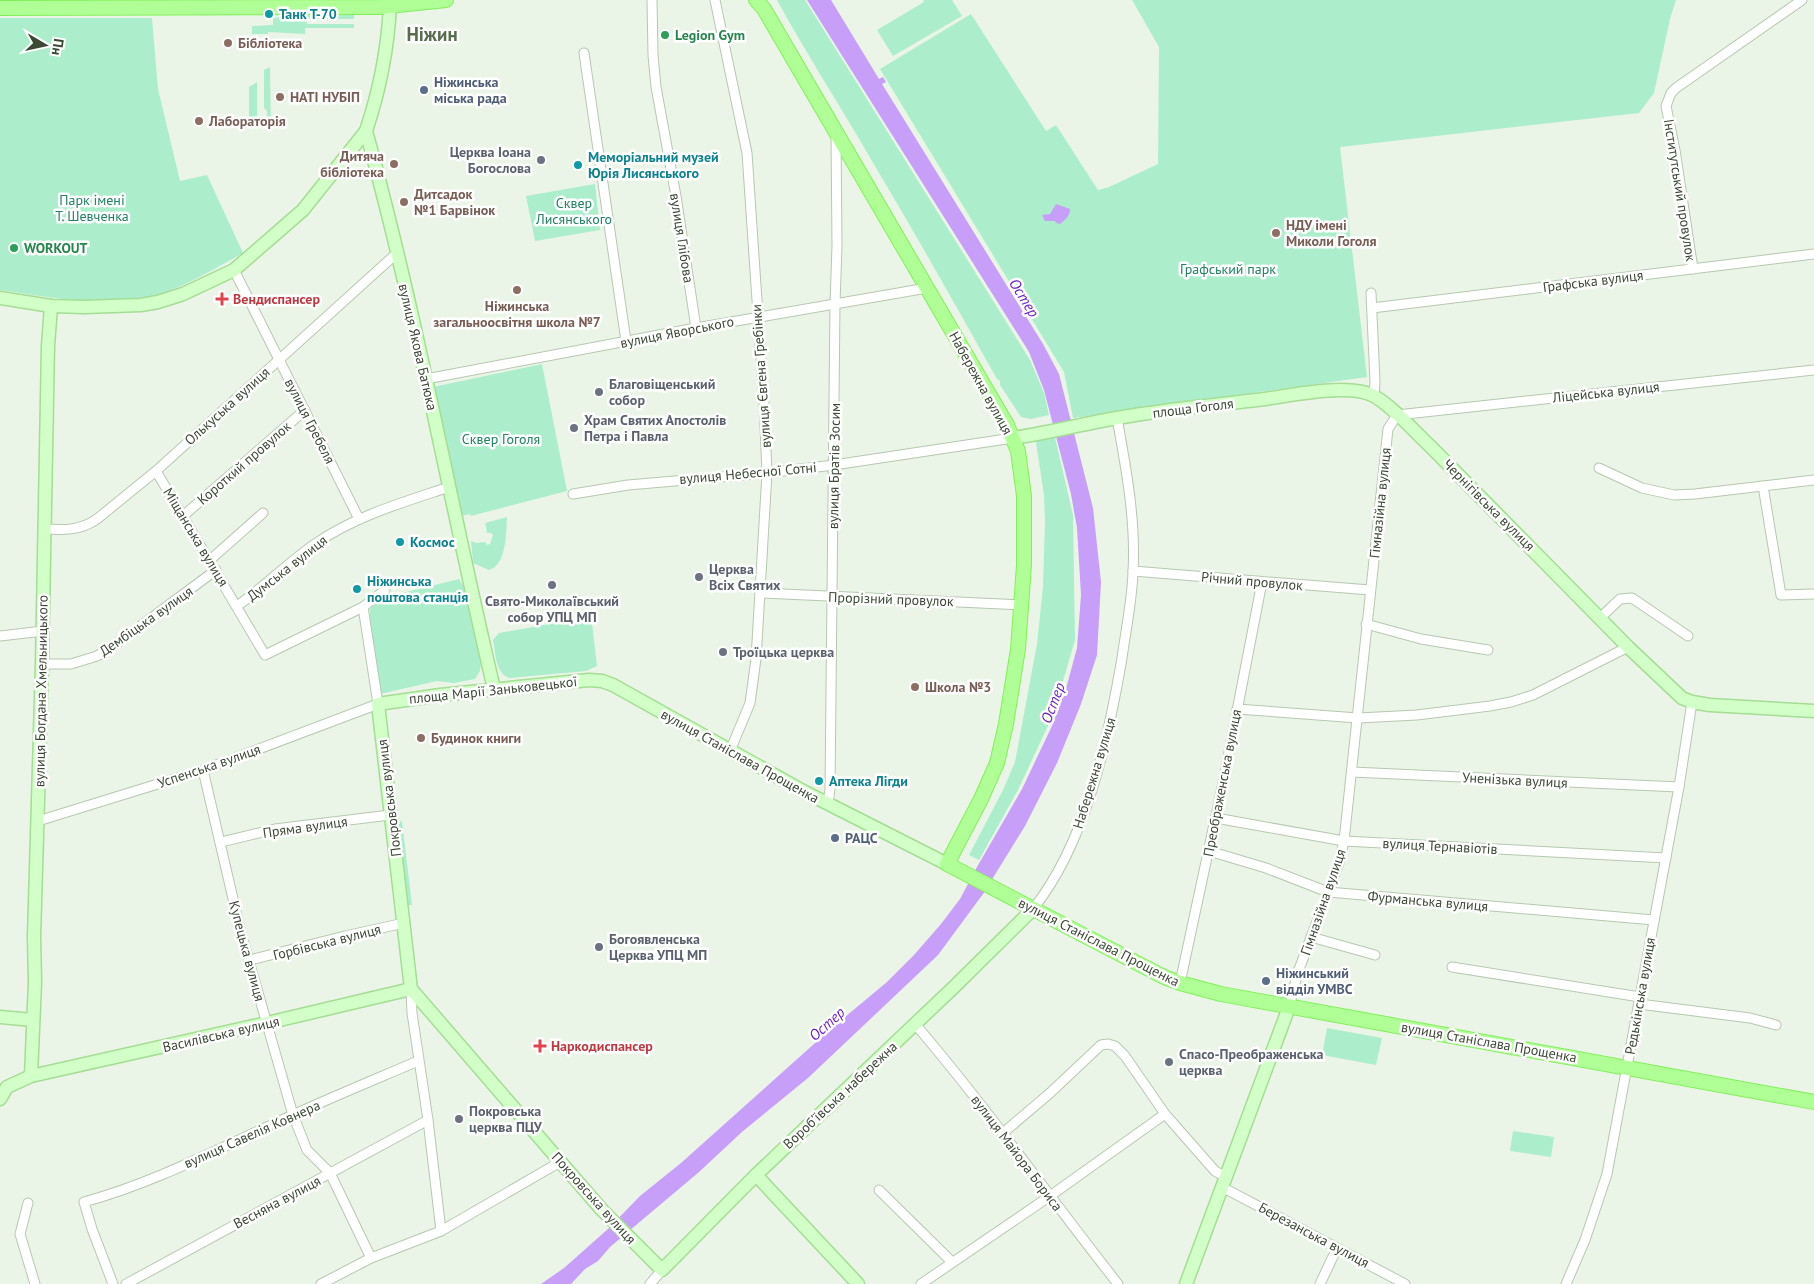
<svg xmlns="http://www.w3.org/2000/svg" width="1814" height="1284" font-family="'PT Sans',sans-serif">
<style>
.green{fill:#aceecc}
.water{fill:#c79ef8}
.lines{fill:none;stroke-linecap:round;stroke-linejoin:round}
.street-casing{stroke:#b6c8af;stroke-width:11}
.secondary-casing{stroke:#a4dd94;stroke-width:15}
.primary-casing{stroke:#81f05a;stroke-width:16}
.street{stroke:#fff;stroke-width:9}
.secondary{stroke:#d2ffc7;stroke-width:12}
.primary{stroke:#b0ff96;stroke-width:14}
.culture-dot{fill:#0f9aa8;stroke:#fff;stroke-width:2}
.leisure-dot{fill:#2e9e5b;stroke:#fff;stroke-width:2}
.education-dot{fill:#8d6e63;stroke:#fff;stroke-width:2}
.service-dot{fill:#5c6f8a;stroke:#fff;stroke-width:2}
.worship-dot{fill:#6b7280;stroke:#fff;stroke-width:2}
.health-dot{fill:#e0444e;stroke:#fff;stroke-width:2}
.labels{text-anchor:middle;stroke-width:5;stroke-linejoin:round;paint-order:stroke}
.culture-label{font-size:14px;font-weight:bold;fill:#0d838f;stroke:#fff;text-anchor:start}
.leisure-label{font-size:14px;font-weight:bold;fill:#27864d;stroke:#fff;text-anchor:start}
.education-label{font-size:14px;font-weight:bold;fill:#785e54;stroke:#fff;text-anchor:start}
.service-label{font-size:14px;font-weight:bold;fill:#4e5e75;stroke:#fff;text-anchor:start}
.worship-label{font-size:14px;font-weight:bold;fill:#5b616d;stroke:#fff;text-anchor:start}
.street-label{font-size:14px;fill:#3c4935;stroke:#fff}
.park-label{font-size:14px;fill:#228262;stroke:#fff}
.health-label{font-size:14px;font-weight:bold;fill:#be3a42;stroke:#fff;text-anchor:start}
.water-label{font-size:15px;font-style:italic;fill:#6d22c1;stroke:#fff}
.district-label{font-size:19px;font-weight:bold;fill:#576d4b;stroke:#fff}
</style>
<rect width="100%" height="100%" fill="#ebf5e7"/>
<!-- green -->
<g class="green">
<path d="M777 0H805L1030 360 1044 393 1049 415 1031 419 1021 417 1000 385V381L997 379C956 306 915 233 872 161 841 107 807 55 777 0Z"/>
<polygon points="923,0 952,0 962,16 893,56 877,30 924,2"/>
<polygon points="1132,0 1676,0 1670,19 1654,93 1639,113 1340,147 1367,377 1073,418 1064,372 880,69 971,14 1046,131 1056,125 1098,190 1109,187 1158,164 1159,47"/>
<polygon points="354,13 354,19 307,19 307,24 354,24 354,28 305,28 305,34 268,32 268,34 252,34 252,26 273,25 273,18 282,17 283,14"/>
<path d="M0 18H152L158 89 180 181 207 175 243 253C220 266 196 280 171 290 117 311 55 298 0 290Z"/>
<polygon points="270,67 271,128 267,128 267,111 264,108 264,70"/>
<polygon points="257,82 257,127 249,127 249,87"/>
<polygon points="595,184 600,230 535,241 526,196"/>
<polygon points="542,364 567,491 471,516 470,514 461,516 433,387"/>
<polygon points="1054,433 1073,515 1075,640 1053,715 1018,790 979,860 969,855 1003,790 1015,762 1037,644 1043,587 1045,521 1044,495 1035,436"/>
<path d="M507 517C506 532 507 565 489 570L473 563 471 541 477 543 485 542 487 545 490 544 493 535 491 533H487L485 523Z"/>
<polygon points="459,579 465,589 481,664 480,671 475,679 454,683 437,681 380,694 370,623 370,609 382,598"/>
<path d="M583 618 592 623 597 666 586 671 510 678C495 674 496 654 493 640L499 633Z"/>
<polygon points="402,821 412,905 408,905 398,822"/>
<polygon points="1327,1028 1382,1038 1376,1065 1322,1055"/>
<polygon points="1513,1131 1554,1137 1551,1157 1510,1151"/>
</g>
<!-- water -->
<g class="water">
<polygon points="807,0 831,0 879,79 883,77 886,82 882,84 1043,344 1059,374 1093,508 1101,582 1097,655 1081,704 1057,763 1025,826 983,894 938,955 808,1078 743,1131 699,1172 610,1247 598,1261 585,1269 571,1284 541,1284 564,1268 608,1229 640,1196 681,1163 833,1027 887,982 914,955 941,924 960,899 977,867 1022,789 1052,726 1067,685 1077,648 1081,595 1077,528 1071,494 1044,390 1029,352 1019,336"/>
<path d="M1056 204 1070 209C1071 215 1064 221 1060 224L1056 223 1055 221H1045L1042 215 1050 214Z"/>
</g>
<g class="lines">
<defs>
<g id="street">
<polyline points="652,0 653,55 656,87 676,196 696,328"/>
<polyline points="715,0 747,153 764,403 767,473 756,659 750,703 730,751"/>
<polyline points="584,53 626,341"/>
<polyline points="1693,269 1675,150 1666,106 1671,93 1676,88 1802,0"/>
<polyline points="234,270 359,519"/>
<polyline points="1371,293 1375,382 1374,396"/>
<polyline points="1372,308 1814,254"/>
<polyline points="426,379 696,328 927,288"/>
<polyline points="1599,468 1642,488 1674,495 1695,494 1814,480"/>
<polyline points="156,471 265,655 363,607 385,590"/>
<polyline points="1763,486 1781,595 1814,594"/>
<polyline points="573,494 628,485 767,473 834,465 1013,438"/>
<polyline points="183,516 305,410"/>
<path d="M44 529C63 530 80 531 97 519L156 471 397 253"/>
<polyline points="210,560 263,513"/>
<polyline points="1133,571 1370,590"/>
<polyline points="760,593 1022,605"/>
<path d="M237 606C264 587 288 563 315 544 355 516 404 502 449 487"/>
<polyline points="1600,618 1620,599 1632,598 1688,636"/>
<polyline points="1366,624 1421,639 1488,650"/>
<polyline points="0,636 43,631"/>
<polyline points="42,664 71,664 97,656 119,642 216,570"/>
<polyline points="1237,709 1358,718 1417,715 1490,706 1511,702 1533,695 1628,647"/>
<polyline points="203,770 241,933 293,1115 307,1150 330,1173 371,1258"/>
<polyline points="1352,772 1679,787"/>
<polyline points="828,803 830,789 835,304 837,246 836,135"/>
<polyline points="1216,818 1344,841 1666,858"/>
<polyline points="38,821 203,770 378,704 363,607"/>
<polyline points="221,842 275,829 390,815"/>
<polyline points="1209,851 1266,868 1328,892 1654,920"/>
<path d="M1033 909C1086 843 1108 740 1122 658 1126 629 1132 601 1133 572 1136 520 1126 468 1117 418"/>
<polyline points="1311,937 1375,955"/>
<polyline points="250,960 345,936 404,923"/>
<polyline points="1452,967 1640,997"/>
<polyline points="1180,983 1224,778 1262,582"/>
<polyline points="411,989 412,1013 428,1120 441,1231"/>
<polyline points="1639,1004 1750,1018 1776,1025"/>
<polyline points="1289,1007 1298,972 1339,863 1344,841 1388,429 1397,415 1814,370"/>
<path d="M915 1024C987 1108 1050 1198 1118 1284"/>
<polyline points="1003,1133 1050,1093 1101,1045 1108,1044 1115,1046 1125,1056 1165,1114 1215,1171 1226,1177"/>
<polyline points="1222,1187 1405,1284"/>
<polyline points="879,1190 952,1262"/>
<polyline points="28,1203 20,1234 35,1284"/>
<path d="M113 1284 92 1229 84 1202C150 1184 210 1153 271 1125 320 1102 369 1082 418 1061"/>
<polyline points="126,1284 428,1120"/>
<polyline points="321,1284 371,1258 441,1231 560,1162"/>
<polyline points="650,1284 662,1270"/>
<polyline points="921,1284 1050,1196 1165,1114"/>
<polyline points="1320,1284 1337,1248"/>
<polyline points="1566,1284 1585,1240 1607,1174 1679,787 1692,702"/>
</g>
<g id="secondary">
<path d="M390 5C388 48 380 89 366 131 417 315 450 503 494 689"/>
<polyline points="0,298 51,306 84,307 141,305 158,302 183,294 234,270 303,210 366,131"/>
<path d="M1013 438C1048 433 1082 424 1117 418 1166 409 1216 405 1265 399 1292 395 1350 383 1374 396 1392 406 1415 432 1431 447L1628 647 1682 698 1692 702 1710 705 1814 711"/>
<polyline points="947,864 803,791 613,685 602,681 589,680 440,695 378,704 411,989 602,1210 662,1270 756,1175 954,987 1033,909"/>
<polyline points="0,1017 33,1020"/>
<polyline points="31,1076 35,982 34,937 42,664 48,346 51,306"/>
<polyline points="0,1099 7,1087 31,1076 267,1023 411,989"/>
<polyline points="756,1175 858,1284"/>
<polyline points="1186,1284 1289,1007"/>
</g>
<g id="primary">
<polyline points="756,0 764,9 1007,425 1018,451 1024,496 1024,565 1018,649 1006,724 997,763 981,799 947,864 1164,977 1180,983 1221,994 1814,1102"/>
<polyline points="0,8 379,7 446,0"/>
</g>
</defs>
<!-- street casing -->
<use href="#street" class="street-casing"/>
<!-- secondary casing -->
<use href="#secondary" class="secondary-casing"/>
<!-- primary casing -->
<use href="#primary" class="primary-casing"/>
<!-- street -->
<use href="#street" class="street"/>
<!-- secondary -->
<use href="#secondary" class="secondary"/>
<!-- primary -->
<use href="#primary" class="primary"/>
</g>
<!-- markers -->
<g class="culture-dot">
<circle cx="269" cy="14" r="5"/>
<circle cx="578" cy="165" r="5"/>
<circle cx="400" cy="542" r="5"/>
<circle cx="357" cy="589" r="5"/>
<circle cx="819" cy="781" r="5"/>
</g>
<g class="leisure-dot">
<circle cx="665" cy="35" r="5"/>
<circle cx="14" cy="248" r="5"/>
</g>
<g class="education-dot">
<circle cx="228" cy="43" r="5"/>
<circle cx="280" cy="97" r="5"/>
<circle cx="199" cy="121" r="5"/>
<circle cx="394" cy="164" r="5"/>
<circle cx="404" cy="202" r="5"/>
<circle cx="1276" cy="233" r="5"/>
<circle cx="517" cy="290" r="5"/>
<circle cx="915" cy="687" r="5"/>
<circle cx="421" cy="738" r="5"/>
</g>
<g class="service-dot">
<circle cx="424" cy="90" r="5"/>
<circle cx="835" cy="838" r="5"/>
<circle cx="1266" cy="981" r="5"/>
</g>
<g class="worship-dot">
<circle cx="541" cy="160" r="5"/>
<circle cx="599" cy="392" r="5"/>
<circle cx="574" cy="428" r="5"/>
<circle cx="699" cy="577" r="5"/>
<circle cx="552" cy="585" r="5"/>
<circle cx="723" cy="652" r="5"/>
<circle cx="599" cy="947" r="5"/>
<circle cx="1169" cy="1062" r="5"/>
<circle cx="459" cy="1119" r="5"/>
</g>
<g class="health-dot">
<path d="M219.5 291.5h5v5h5v5h-5v5h-5v-5h-5v-5h5z"/>
<path d="M537.5 1038.5h5v5h5v5h-5v5h-5v-5h-5v-5h5z"/>
</g>
<g class="labels">
<!-- culture labels -->
<g class="culture-label">
<text x="279" y="19">Танк Т-70</text>
<text x="588" y="162">Меморіальний музей<tspan x="588" dy="16">Юрія Лисянського</tspan></text>
<text x="410" y="547">Космос</text>
<text x="367" y="586">Ніжинська<tspan x="367" dy="16">поштова станція</tspan></text>
<text x="829" y="786">Аптека Лігди</text>
</g>
<!-- leisure labels -->
<g class="leisure-label">
<text x="675" y="40">Legion Gym</text>
<text x="24" y="253">WORKOUT</text>
</g>
<!-- education labels -->
<g class="education-label">
<text x="238" y="48">Бібліотека</text>
<text x="290" y="102">НАТІ НУБІП</text>
<text x="209" y="126">Лабораторія</text>
<text x="384" y="161" text-anchor="end">Дитяча<tspan x="384" dy="16">бібліотека</tspan></text>
<text x="414" y="199">Дитсадок<tspan x="414" dy="16">№1 Барвінок</tspan></text>
<text x="1286" y="230">НДУ імені<tspan x="1286" dy="16">Миколи Гоголя</tspan></text>
<text x="517" y="311" text-anchor="middle">Ніжинська<tspan x="517" dy="16">загальноосвітня школа №7</tspan></text>
<text x="925" y="692">Школа №3</text>
<text x="431" y="743">Будинок книги</text>
</g>
<!-- service labels -->
<g class="service-label">
<text x="434" y="87">Ніжинська<tspan x="434" dy="16">міська рада</tspan></text>
<text x="845" y="843">РАЦС</text>
<text x="1276" y="978">Ніжинський<tspan x="1276" dy="16">відділ УМВС</tspan></text>
</g>
<!-- worship labels -->
<g class="worship-label">
<text x="531" y="157" text-anchor="end">Церква Іоана<tspan x="531" dy="16">Богослова</tspan></text>
<text x="609" y="389">Благовіщенський<tspan x="609" dy="16">собор</tspan></text>
<text x="584" y="425">Храм Святих Апостолів<tspan x="584" dy="16">Петра і Павла</tspan></text>
<text x="709" y="574">Церква<tspan x="709" dy="16">Всіх Святих</tspan></text>
<text x="552" y="606" text-anchor="middle">Свято-Миколаївський<tspan x="552" dy="16">собор УПЦ МП</tspan></text>
<text x="733" y="657">Троїцька церква</text>
<text x="609" y="944">Богоявленська<tspan x="609" dy="16">Церква УПЦ МП</tspan></text>
<text x="1179" y="1059">Спасо-Преображенська<tspan x="1179" dy="16">церква</tspan></text>
<text x="469" y="1116">Покровська<tspan x="469" dy="16">церква ПЦУ</tspan></text>
</g>
<!-- street labels -->
<g class="street-label">
<text transform="translate(1680 190) rotate(81)" y="5">Інститутський провулок</text>
<text transform="translate(682 238) rotate(81)" y="5">вулиця Глібова</text>
<text transform="translate(1593 281) rotate(-7)" y="5">Графська вулиця</text>
<text transform="translate(677 332) rotate(-11)" y="5">вулиця Яворського</text>
<text transform="translate(418 347) rotate(77)" y="5">вулиця Якова Батюка</text>
<text transform="translate(761 376) rotate(-94)" y="5">вулиця Євгена Гребінки</text>
<text transform="translate(981 383) rotate(61)" y="5">Набережна вулиця</text>
<text transform="translate(1606 392) rotate(-6)" y="5">Ліцейська вулиця</text>
<text transform="translate(227 406) rotate(-42)" y="5">Олькуська вулиця</text>
<text transform="translate(1193 408) rotate(-7)" y="5">площа Гоголя</text>
<text transform="translate(310 421) rotate(63)" y="5">вулиця Гребеля</text>
<text transform="translate(244 463) rotate(-41)" y="5">Короткий провулок</text>
<text transform="translate(834 466) rotate(-89)" y="5">вулиця Братів Зосим</text>
<text transform="translate(748 473) rotate(-5)" y="5">вулиця Небесної Сотні</text>
<text transform="translate(1380 503) rotate(-84)" y="5">Гімназійна вулиця</text>
<text transform="translate(1489 505) rotate(45)" y="5">Чернігівська вулиця</text>
<text transform="translate(196 537) rotate(59)" y="5">Міщанська вулиця</text>
<text transform="translate(287 568) rotate(-38)" y="5">Думська вулиця</text>
<text transform="translate(1252 581) rotate(5)" y="5">Річний провулок</text>
<text transform="translate(891 599) rotate(2)" y="5">Прорізний провулок</text>
<text transform="translate(146 621) rotate(-35)" y="5">Дембіцька вулиця</text>
<text transform="translate(493 690) rotate(-6)" y="5">площа Марії Заньковецької</text>
<text transform="translate(41 691) rotate(-89)" y="5">вулиця Богдана Хмельницького</text>
<text transform="translate(740 756) rotate(29)" y="5">вулиця Станіслава Прощенка</text>
<text transform="translate(209 766) rotate(-19)" y="5">Успенська вулиця</text>
<text transform="translate(1094 773) rotate(-73)" y="5">Набережна вулиця</text>
<text transform="translate(1515 780) rotate(3)" y="5">Уненізька вулиця</text>
<text transform="translate(1222 783) rotate(-79)" y="5">Преображенська вулиця</text>
<text transform="translate(389 798) rotate(-97)" y="5">Покровська вулиця</text>
<text transform="translate(305 827) rotate(-8)" y="5">Пряма вулиця</text>
<text transform="translate(1440 846) rotate(3)" y="5">вулиця Тернавіотів</text>
<text transform="translate(1428 901) rotate(5)" y="5">Фурманська вулиця</text>
<text transform="translate(1323 902) rotate(-71)" y="5">Гімназійна вулиця</text>
<text transform="translate(327 942) rotate(-14)" y="5">Горбівська вулиця</text>
<text transform="translate(1099 942) rotate(27)" y="5">вулиця Станіслава Прощенка</text>
<text transform="translate(247 951) rotate(75)" y="5">Купецька вулиця</text>
<text transform="translate(1640 996) rotate(-80)" y="5">Редькінська вулиця</text>
<text transform="translate(221 1034) rotate(-13)" y="5">Василівська вулиця</text>
<text transform="translate(1489 1042) rotate(10)" y="5">вулиця Станіслава Прощенка</text>
<text transform="translate(840 1095) rotate(-43)" y="5">Воробʼївська набережна</text>
<text transform="translate(252 1134) rotate(-24)" y="5">вулиця Савелія Ковнера</text>
<text transform="translate(1017 1153) rotate(53)" y="5">вулиця Майора Бориса</text>
<text transform="translate(594 1198) rotate(48)" y="5">Покровська вулиця</text>
<text transform="translate(277 1202) rotate(-28)" y="5">Весняна вулиця</text>
<text transform="translate(1314 1235) rotate(28)" y="5">Березанська вулиця</text>
</g>
<!-- park labels -->
<g class="park-label">
<text x="92" y="205">Парк імені<tspan x="92" dy="16">Т. Шевченка</tspan></text>
<text x="574" y="208">Сквер<tspan x="574" dy="16">Лисянського</tspan></text>
<text x="1228" y="274">Графський парк</text>
<text x="501" y="444">Сквер Гоголя</text>
</g>
<!-- health labels -->
<g class="health-label">
<text x="233" y="304">Вендиспансер</text>
<text x="551" y="1051">Наркодиспансер</text>
</g>
<!-- water labels -->
<g class="water-label">
<text transform="translate(1024 298) rotate(58)" y="5">Остер</text>
<text transform="translate(1053 703) rotate(-69)" y="5">Остер</text>
<text transform="translate(827 1024) rotate(-42)" y="5">Остер</text>
</g>
<!-- district labels -->
<g class="district-label">
<text x="432" y="41">Ніжин</text>
</g>
</g>
<!-- north arrow -->
<g transform="translate(45 45) rotate(99)" stroke="#ffffff" stroke-width="4" paint-order="stroke">
<path d="M0-4L9 19L0 12L-9 19Z" fill="#3c4935"/>
<text y="-8" font-size="14" font-weight="bold" text-anchor="middle" fill="#3c4935">Пн</text>
</g>
</svg>
